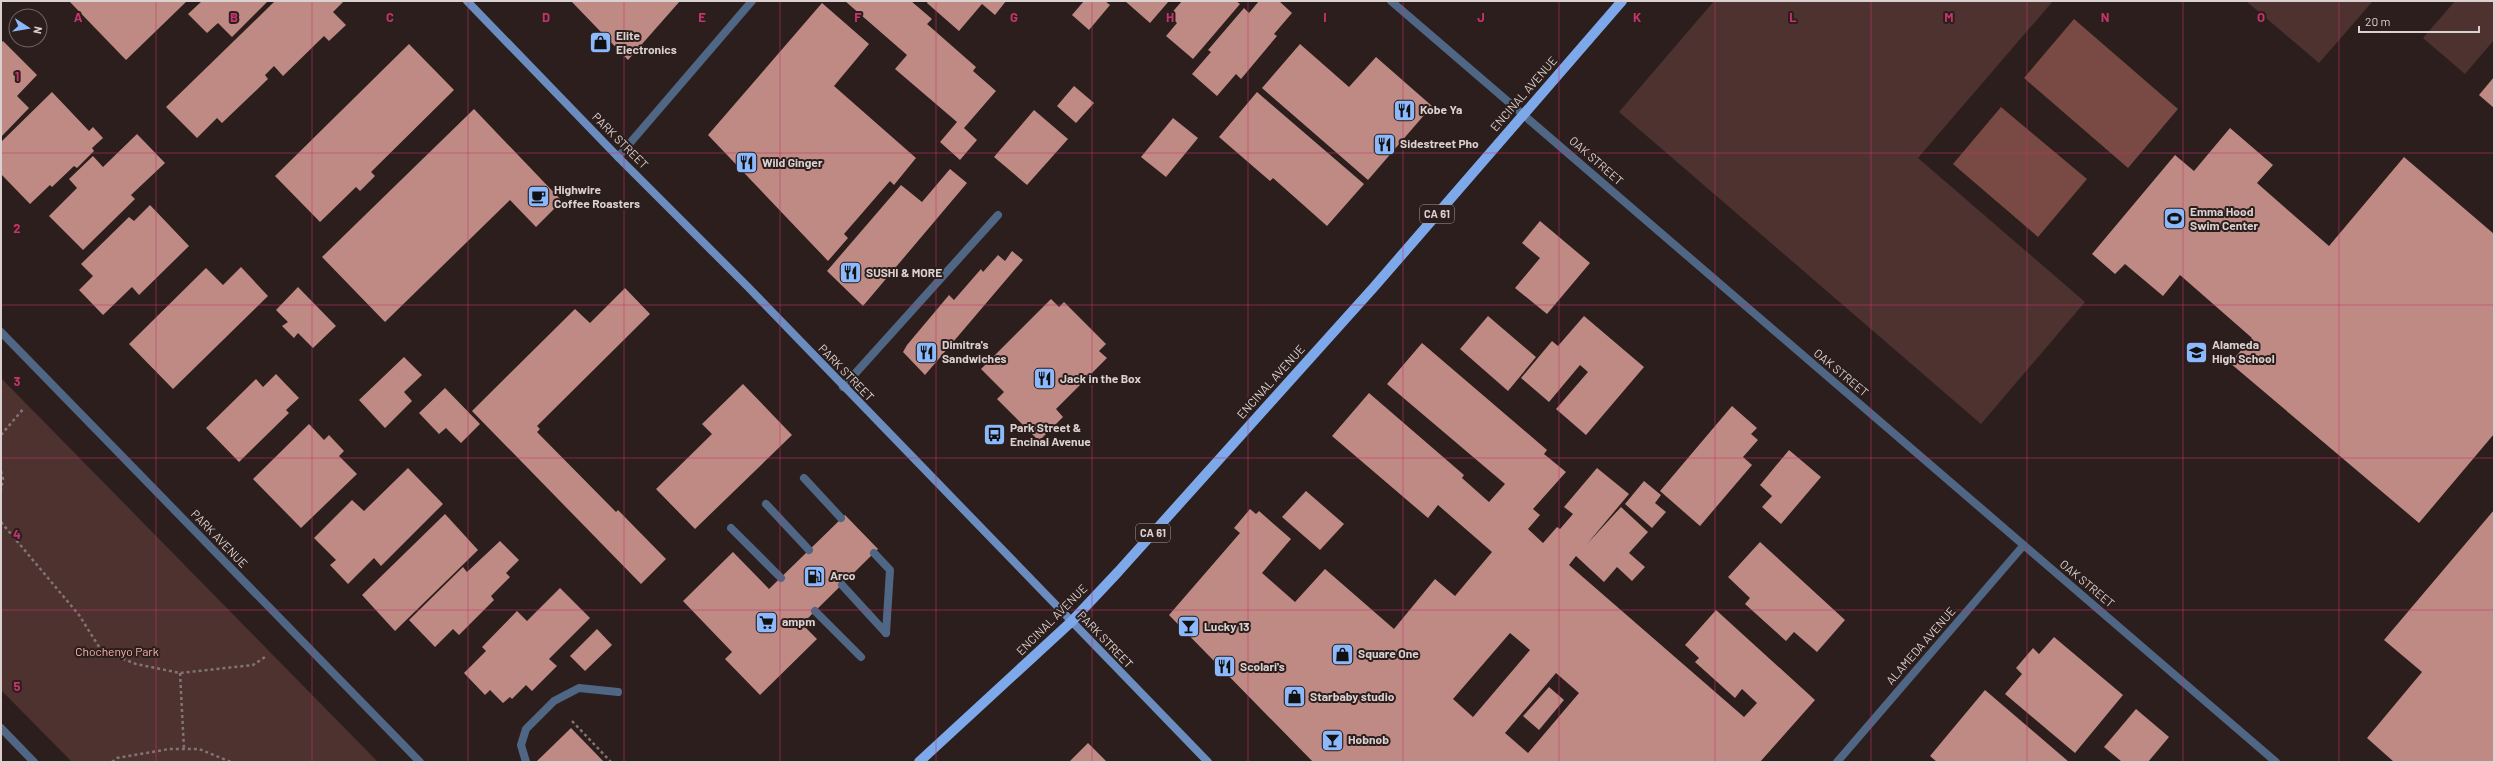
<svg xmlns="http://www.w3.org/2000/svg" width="2495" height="763" font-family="Barlow,sans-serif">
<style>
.green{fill:#4e322f}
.water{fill:#794943}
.building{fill:#bf8a83;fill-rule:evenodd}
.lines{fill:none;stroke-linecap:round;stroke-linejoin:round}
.path{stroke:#817574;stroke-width:2.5;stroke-dasharray:3 3;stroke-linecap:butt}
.lane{stroke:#506685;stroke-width:8}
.street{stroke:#506685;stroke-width:8}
.secondary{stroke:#6a8cbf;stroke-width:8}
.primary{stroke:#7da9eb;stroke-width:10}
.grid{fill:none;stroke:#c6346d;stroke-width:1;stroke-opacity:0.55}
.labels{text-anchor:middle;stroke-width:4;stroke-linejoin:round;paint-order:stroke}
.shield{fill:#2b1e1c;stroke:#a69b9a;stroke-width:1}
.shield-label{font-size:11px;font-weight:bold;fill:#dbd1d0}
.poi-label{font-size:12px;font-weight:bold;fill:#dbd1d0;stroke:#2b1e1c;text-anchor:start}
.street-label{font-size:12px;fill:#dbd1d0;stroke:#2b1e1c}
.park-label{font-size:12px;fill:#f5b4ac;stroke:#2b1e1c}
.grid-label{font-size:13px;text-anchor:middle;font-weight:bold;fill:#c6346d;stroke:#2b1e1c;stroke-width:4;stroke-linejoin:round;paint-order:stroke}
</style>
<rect width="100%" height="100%" fill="#2b1e1c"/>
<!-- green -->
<g class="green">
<polygon points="1714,1 2053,1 1918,158 2085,302 1981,424 1619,112"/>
<polygon points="2246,1 2373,1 2319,63"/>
<polygon points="2455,1 2494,1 2494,40 2465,74 2423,38"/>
<polygon points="1,378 378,762 72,762 1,690"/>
</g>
<!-- water -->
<g class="water">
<polygon points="2074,19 2178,109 2128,168 2024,78"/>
<polygon points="2001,107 2087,179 2038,237 1953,164"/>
</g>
<!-- building -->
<g class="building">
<polygon points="69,1 187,1 126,60"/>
<polygon points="202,1 268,1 232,37 218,23 207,33 188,14"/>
<polygon points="275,1 344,1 333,12 346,25 329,41 324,36 283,76 274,66 265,75 268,79 222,123 217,118 197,138 166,107"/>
<polygon points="571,1 680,1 628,60"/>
<polygon points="845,1 911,1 932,19 927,24 976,67 973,71 996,91 964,128 977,140 960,160 940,142 957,122 895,69 907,55"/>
<polygon points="928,1 1006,1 995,15 982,4 959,31 927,3"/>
<polygon points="1084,1 1105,1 1110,5 1089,30 1072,15"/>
<polygon points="1125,1 1169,1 1150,23"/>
<polygon points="1182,1 1236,1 1240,4 1193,59 1166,36 1177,23 1169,16"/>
<polygon points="1259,1 1279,1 1292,13 1274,34 1277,36 1241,79 1236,74 1217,96 1192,74 1211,52 1208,50 1244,8 1249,13"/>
<polygon points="822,3 869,44 834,86 916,158 894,185 890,181 844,234 848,238 828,261 708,135"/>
<polygon points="3,41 37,75 17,96 29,108 1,137 1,43"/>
<polygon points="409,44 454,90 371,172 375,176 360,191 356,187 320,222 275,176"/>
<polygon points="1300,44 1349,87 1376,57 1432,106 1368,180 1262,88"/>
<polygon points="2494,77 2494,108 2479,95"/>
<polygon points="1074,86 1094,103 1076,123 1057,106"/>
<polygon points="52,92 89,131 93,127 103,138 92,148 94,151 77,168 74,166 52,187 50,185 30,204 1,174 1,142"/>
<polygon points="1257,92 1364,184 1327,226 1273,178 1270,181 1219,137"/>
<polygon points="474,109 562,201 536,227 510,200 385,322 322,257"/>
<polygon points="1034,110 1068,139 1027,185 994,157"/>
<polygon points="1173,118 1198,138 1166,177 1141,157"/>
<polygon points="2230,128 2273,165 2257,183 2329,246 2404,157 2494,234 2494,434 2419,523 2230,363 2252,338 2180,275 2163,296 2125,264 2115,274 2092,254 2175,155 2194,171"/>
<polygon points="137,134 165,163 131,195 135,199 83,250 49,216 77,188 69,179 93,156 103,167"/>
<polygon points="950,169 967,183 863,306 827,271 901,185 922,202"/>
<polygon points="150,205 189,246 139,295 132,287 103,315 79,290 93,276 81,264 129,217 134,221"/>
<polygon points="1540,221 1590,263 1547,314 1515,288 1540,258 1522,243"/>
<polygon points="1012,251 1023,260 925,375 903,352 907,345 949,295 954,300 981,269 983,272 998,255 1005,261"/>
<polygon points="241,267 268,296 173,389 129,344 206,268 223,285"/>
<polygon points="298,287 336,326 313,348 298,333 294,338 282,326 288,322 276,310"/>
<polygon points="625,288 650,314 537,426 540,429 537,432 616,512 618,510 666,559 641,584 472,411 575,309 590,323"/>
<polygon points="1051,299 1059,307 1064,302 1106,344 1099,351 1107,358 1056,409 1063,417 1039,441 997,399 1004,392 981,369"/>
<polygon points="1488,316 1536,357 1508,391 1460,349"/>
<polygon points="1584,316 1644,367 1586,435 1556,409 1588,372 1580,365 1549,402 1521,378 1552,341 1558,346"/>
<path d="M1422 343 1547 450 1544 454 1566 472 1533 509 1540 515 1528 529 1543 543 1557 527 1560 529 1573 514 1564 507 1597 468 1629 494 1587 544 1621 507 1648 532 1629 553 1645 567 1632 581 1617 567 1604 582 1576 556 1569 565 1744 717 1757 703 1742 689 1735 698 1695 662 1699 658 1685 645 1716 610 1815 700 1760 762H1313L1169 615 1240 533 1234 528 1250 509 1256 514 1259 511 1291 539 1262 573 1295 602 1325 569 1394 629 1435 579 1455 596 1492 552 1438 505 1428 518 1332 436 1369 393 1464 475 1462 478 1489 502 1505 484 1387 384ZM1510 633 1530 650 1473 717 1453 699ZM1556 673 1579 693 1528 753 1505 733Z"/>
<polygon points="404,357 422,375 404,392 412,401 385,428 359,400"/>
<polygon points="276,374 299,398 286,410 289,413 239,462 206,428 256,379 263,387"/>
<polygon points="743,384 792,435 695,529 656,489 712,434 702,424"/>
<polygon points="445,388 480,424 461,443 446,428 439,434 419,413"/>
<polygon points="1732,406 1757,428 1751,434 1758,440 1743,457 1752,465 1700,526 1660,491"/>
<polygon points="309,424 324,440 329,435 344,451 339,456 357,474 301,528 253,479"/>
<polygon points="1789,450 1821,477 1781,524 1762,507 1772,496 1760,485"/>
<polygon points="408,468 443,504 381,566 374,558 348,584 330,565 336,560 314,538 352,500 364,511"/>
<polygon points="1644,481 1661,495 1655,503 1666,512 1652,528 1625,504"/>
<polygon points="1306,491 1344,524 1320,550 1282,517"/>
<polygon points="2494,510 2494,762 2394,762 2367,738 2422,672 2384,640"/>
<polygon points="445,514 478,550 395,631 362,595"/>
<polygon points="845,515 878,549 802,624 817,639 760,695 725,659 732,652 683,601 733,552 769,589"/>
<polygon points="500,541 519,560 506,573 510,577 491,596 494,600 459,635 453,629 435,647 409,620 463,567 467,572"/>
<polygon points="1760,542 1845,620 1817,652 1794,632 1786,641 1745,604 1750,598 1728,577"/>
<polygon points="560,588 590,618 549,659 557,666 532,691 526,685 512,699 510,697 503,703 490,690 485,695 464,673 486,651 482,647 517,611 527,621"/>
<polygon points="597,629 612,645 585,671 570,656"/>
<polygon points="2054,637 2123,695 2075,753 2005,694 2022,674 2016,668 2033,648 2039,654"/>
<polygon points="1549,687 1564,700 1539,730 1523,716"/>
<polygon points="1985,690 2069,762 1937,762 1930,756"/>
<polygon points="2136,709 2169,737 2148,762 2122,762 2104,747"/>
<polygon points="571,728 604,762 536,762"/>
<polygon points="1088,743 1107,762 1069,762"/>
</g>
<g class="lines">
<!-- path -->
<g class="path">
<polyline points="1,435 24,408"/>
<polyline points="1,471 3,479 1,490"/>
<polyline points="1,522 79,615 101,650 136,664 180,673 253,665 265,657"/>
<polyline points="180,673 184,749"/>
<polyline points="572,721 611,762"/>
<polyline points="112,762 117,758 169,749 199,749 231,762"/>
</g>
<!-- lane -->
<g class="lane">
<polyline points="843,387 998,215"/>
<polyline points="804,478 841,518"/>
<polyline points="766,504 809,550"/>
<polyline points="731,528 781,578"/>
<polyline points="874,553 890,570 886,633"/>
<polyline points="842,585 886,633"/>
<polyline points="815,611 861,657"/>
<polyline points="526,762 521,745 526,729 554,701 579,688 618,692"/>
</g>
<!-- street -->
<g class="street">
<polyline points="1391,1 2276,762"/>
<polyline points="618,157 752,1"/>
<polyline points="1,332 420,762"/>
<polyline points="1,728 34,762"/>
<polyline points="1837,762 2023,546"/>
</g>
<!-- secondary -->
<polyline class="secondary" points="467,1 618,157 746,285 1208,762"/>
<!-- primary -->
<polyline class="primary" points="919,762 1071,622 1118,572 1374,287 1622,1"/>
</g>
<!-- grid -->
<path class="grid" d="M156 1V762M312 1V762M468 1V762M624 1V762M780 1V762M936 1V762M1092 1V762M1248 1V762M1403 1V762M1559 1V762M1715 1V762M1871 1V762M2027 1V762M2183 1V762M2339 1V762M1 153H2494M1 305H2494M1 458H2494M1 610H2494"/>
<!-- icons -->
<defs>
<symbol id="shop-square" viewBox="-11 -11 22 22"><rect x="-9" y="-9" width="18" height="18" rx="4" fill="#8cb9fc" stroke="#2b1e1c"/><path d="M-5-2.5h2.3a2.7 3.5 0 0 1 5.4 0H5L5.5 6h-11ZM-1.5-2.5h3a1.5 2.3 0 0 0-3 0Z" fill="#111"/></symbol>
<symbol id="restaurant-square" viewBox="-11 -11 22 22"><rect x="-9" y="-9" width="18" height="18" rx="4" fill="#8cb9fc" stroke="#2b1e1c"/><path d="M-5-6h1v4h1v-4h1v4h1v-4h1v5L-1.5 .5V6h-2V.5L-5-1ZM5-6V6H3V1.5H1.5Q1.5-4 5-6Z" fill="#111"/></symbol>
<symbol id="cafe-square" viewBox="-11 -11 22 22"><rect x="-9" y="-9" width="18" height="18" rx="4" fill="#8cb9fc" stroke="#2b1e1c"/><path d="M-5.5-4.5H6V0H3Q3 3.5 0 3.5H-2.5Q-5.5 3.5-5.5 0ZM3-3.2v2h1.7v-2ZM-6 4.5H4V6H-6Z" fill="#111"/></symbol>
<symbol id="stadium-square" viewBox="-11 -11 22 22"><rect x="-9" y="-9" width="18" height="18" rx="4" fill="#8cb9fc" stroke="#2b1e1c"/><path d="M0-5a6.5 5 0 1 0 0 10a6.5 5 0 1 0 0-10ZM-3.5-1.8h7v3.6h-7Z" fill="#111"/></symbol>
<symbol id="school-square" viewBox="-11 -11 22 22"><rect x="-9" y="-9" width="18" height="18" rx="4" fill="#8cb9fc" stroke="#2b1e1c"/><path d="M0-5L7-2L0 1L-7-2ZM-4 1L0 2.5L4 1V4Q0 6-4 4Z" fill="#111"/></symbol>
<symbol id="bus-square" viewBox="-11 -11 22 22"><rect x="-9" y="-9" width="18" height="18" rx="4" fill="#8cb9fc" stroke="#2b1e1c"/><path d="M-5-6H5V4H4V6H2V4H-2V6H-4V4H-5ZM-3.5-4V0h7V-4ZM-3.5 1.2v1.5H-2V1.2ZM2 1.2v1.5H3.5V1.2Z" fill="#111"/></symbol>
<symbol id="fuel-square" viewBox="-11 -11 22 22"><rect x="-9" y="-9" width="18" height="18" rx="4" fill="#8cb9fc" stroke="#2b1e1c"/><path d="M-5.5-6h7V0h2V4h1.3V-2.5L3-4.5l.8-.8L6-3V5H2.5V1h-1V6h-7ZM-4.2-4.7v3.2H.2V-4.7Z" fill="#111"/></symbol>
<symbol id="supermarket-square" viewBox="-11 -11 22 22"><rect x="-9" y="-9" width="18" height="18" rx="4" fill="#8cb9fc" stroke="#2b1e1c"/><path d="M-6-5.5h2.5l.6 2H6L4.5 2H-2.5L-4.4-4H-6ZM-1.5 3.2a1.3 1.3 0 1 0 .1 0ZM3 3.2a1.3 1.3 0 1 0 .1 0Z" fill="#111"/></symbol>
<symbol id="bar-square" viewBox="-11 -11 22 22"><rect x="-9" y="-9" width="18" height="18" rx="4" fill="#8cb9fc" stroke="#2b1e1c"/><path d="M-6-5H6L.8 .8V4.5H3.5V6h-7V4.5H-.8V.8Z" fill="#111"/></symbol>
</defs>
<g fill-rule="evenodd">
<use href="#shop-square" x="588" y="30" width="25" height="25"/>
<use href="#restaurant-square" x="1392" y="98" width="25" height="25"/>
<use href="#restaurant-square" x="1372" y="132" width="25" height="25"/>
<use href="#restaurant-square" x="734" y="150" width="25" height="25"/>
<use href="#cafe-square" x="526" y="184" width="25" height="25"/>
<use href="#stadium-square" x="2162" y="206" width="25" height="25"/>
<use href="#restaurant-square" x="838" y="260" width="25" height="25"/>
<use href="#restaurant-square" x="914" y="340" width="25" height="25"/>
<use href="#school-square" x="2184" y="340" width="25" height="25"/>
<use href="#restaurant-square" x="1032" y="366" width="25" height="25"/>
<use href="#bus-square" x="982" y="422" width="25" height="25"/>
<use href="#fuel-square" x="802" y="564" width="25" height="25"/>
<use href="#supermarket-square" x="754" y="610" width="25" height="25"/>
<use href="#bar-square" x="1176" y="614" width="25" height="25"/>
<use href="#shop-square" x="1330" y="642" width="25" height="25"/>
<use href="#restaurant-square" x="1212" y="654" width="25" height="25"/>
<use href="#shop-square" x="1282" y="684" width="25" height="25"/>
<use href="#bar-square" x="1320" y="728" width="25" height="25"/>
</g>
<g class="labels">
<!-- shield labels -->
<g class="shield">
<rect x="1420" y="205" width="34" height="18" rx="3"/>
<rect x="1136" y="524" width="34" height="18" rx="3"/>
</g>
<g class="shield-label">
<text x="1437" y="218">CA 61</text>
<text x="1153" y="537">CA 61</text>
</g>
<!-- poi labels -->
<g class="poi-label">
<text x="616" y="40">Elite<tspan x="616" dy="14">Electronics</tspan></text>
<text x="1420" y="114">Kobe Ya</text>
<text x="1400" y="148">Sidestreet Pho</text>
<text x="762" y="167">Wild Ginger</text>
<text x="554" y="194">Highwire<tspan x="554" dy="14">Coffee Roasters</tspan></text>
<text x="2190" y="216">Emma Hood<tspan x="2190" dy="14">Swim Center</tspan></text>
<text x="866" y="277">SUSHI &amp; MORE</text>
<text x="942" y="349">Dimitra's<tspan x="942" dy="14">Sandwiches</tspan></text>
<text x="2212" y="349">Alameda<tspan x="2212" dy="14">High School</tspan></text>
<text x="1060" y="383">Jack in the Box</text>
<text x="1010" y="432">Park Street &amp;<tspan x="1010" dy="14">Encinal Avenue</tspan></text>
<text x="830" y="580">Arco</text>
<text x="782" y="626">ampm</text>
<text x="1204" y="631">Lucky 13</text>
<text x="1358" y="658">Square One</text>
<text x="1240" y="671">Scolari's</text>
<text x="1310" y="701">Starbaby studio</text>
<text x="1348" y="744">Hobnob</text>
</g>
<!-- street labels -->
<g class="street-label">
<text transform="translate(1524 94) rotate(-49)" y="4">ENCINAL AVENUE</text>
<text transform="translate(620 141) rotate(45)" y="4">PARK STREET</text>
<text transform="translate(1596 161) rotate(41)" y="4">OAK STREET</text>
<text transform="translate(846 373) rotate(46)" y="4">PARK STREET</text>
<text transform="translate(1841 373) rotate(40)" y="4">OAK STREET</text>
<text transform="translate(1271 382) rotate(-48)" y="4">ENCINAL AVENUE</text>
<text transform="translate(219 539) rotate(46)" y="4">PARK AVENUE</text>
<text transform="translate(2087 584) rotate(40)" y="4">OAK STREET</text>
<text transform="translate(1052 620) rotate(-45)" y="4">ENCINAL AVENUE</text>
<text transform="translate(1105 640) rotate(46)" y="4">PARK STREET</text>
<text transform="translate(1921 646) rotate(-49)" y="4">ALAMEDA AVENUE</text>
</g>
<!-- park labels -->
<g class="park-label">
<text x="117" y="656">Chochenyo Park</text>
</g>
</g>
<g class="grid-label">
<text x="78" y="22">A</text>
<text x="234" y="22">B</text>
<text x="390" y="22">C</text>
<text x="546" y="22">D</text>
<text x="702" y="22">E</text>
<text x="858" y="22">F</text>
<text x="1014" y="22">G</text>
<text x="1170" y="22">H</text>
<text x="1325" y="22">I</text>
<text x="1481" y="22">J</text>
<text x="1637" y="22">K</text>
<text x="1793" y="22">L</text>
<text x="1949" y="22">M</text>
<text x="2105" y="22">N</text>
<text x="2261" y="22">O</text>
<text x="17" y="81">1</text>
<text x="17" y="233">2</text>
<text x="17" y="386">3</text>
<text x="17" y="539">4</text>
<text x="17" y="691">5</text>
</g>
<!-- border -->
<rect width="2495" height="763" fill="none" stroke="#dbd1d0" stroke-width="4"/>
<!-- north arrow -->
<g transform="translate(28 28) rotate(102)"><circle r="19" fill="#2b1e1c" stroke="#716664"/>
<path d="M0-3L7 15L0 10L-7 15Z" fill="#8cb9fc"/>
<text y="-6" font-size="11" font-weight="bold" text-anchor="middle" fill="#dbd1d0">N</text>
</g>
<!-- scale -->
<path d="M2359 26v6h120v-6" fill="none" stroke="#dbd1d0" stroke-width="2"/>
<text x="2365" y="26" font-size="12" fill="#dbd1d0" stroke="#2b1e1c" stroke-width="3" paint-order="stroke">20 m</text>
</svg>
